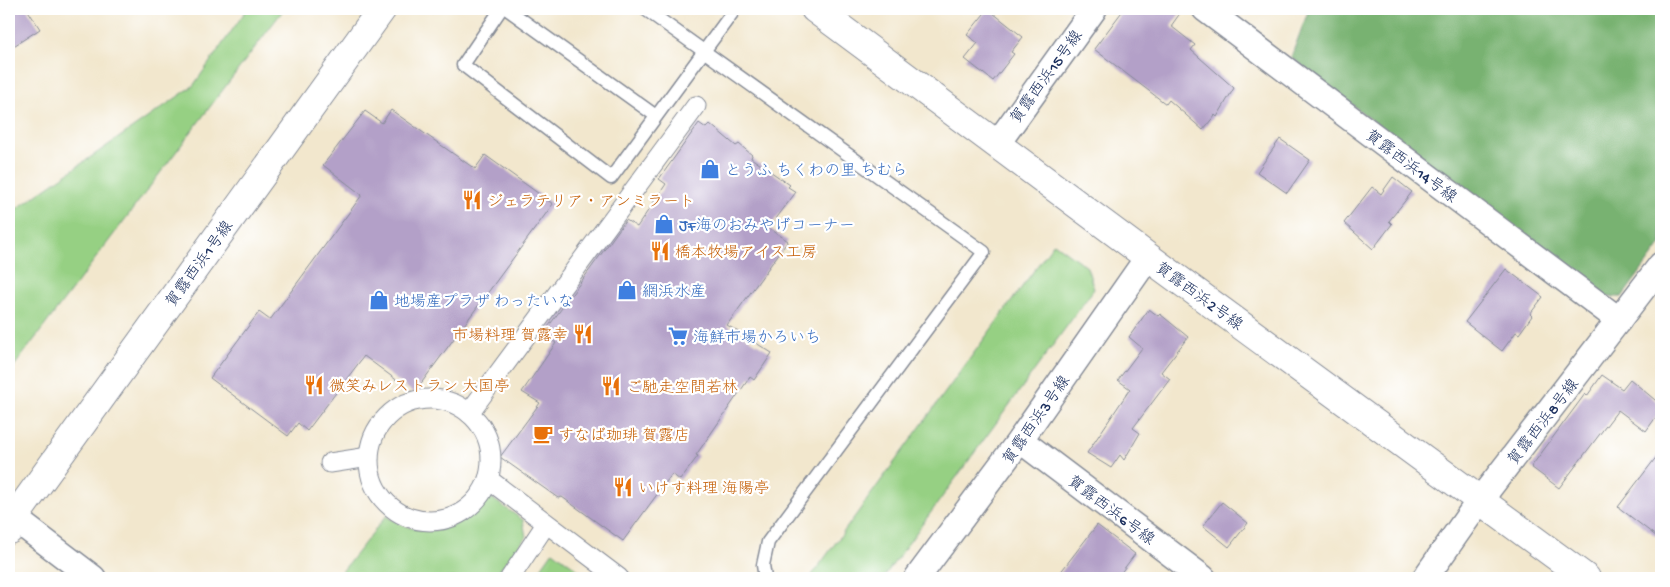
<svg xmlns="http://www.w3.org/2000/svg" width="1670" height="587" font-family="'Gochi Hand','Klee One',sans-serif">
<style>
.green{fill:#96d083;stroke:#588070}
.forest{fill:#78b271;stroke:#4a7068}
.building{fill:#b3a0c8}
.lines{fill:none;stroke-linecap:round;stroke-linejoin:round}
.service-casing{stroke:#868b96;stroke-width:15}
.pedestrian-casing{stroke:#868b96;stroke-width:21}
.minor-casing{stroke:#868b96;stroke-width:28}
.tertiary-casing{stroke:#868b96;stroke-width:30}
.secondary-casing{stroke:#868b96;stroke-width:30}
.service{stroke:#fff;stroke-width:12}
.pedestrian{stroke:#fff;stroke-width:19}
.minor{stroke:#fff;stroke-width:25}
.tertiary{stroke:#fff;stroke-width:28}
.secondary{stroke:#fff;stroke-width:28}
.labels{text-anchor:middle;stroke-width:4.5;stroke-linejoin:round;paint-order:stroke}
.street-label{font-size:16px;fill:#1b2f5e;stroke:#fff}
.shop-label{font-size:16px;fill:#366cbe;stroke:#fff;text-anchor:start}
.food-label{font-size:16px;fill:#c56008;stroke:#fff;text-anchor:start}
</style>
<rect width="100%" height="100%" fill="#fff"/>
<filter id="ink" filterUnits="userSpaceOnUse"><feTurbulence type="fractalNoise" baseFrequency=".02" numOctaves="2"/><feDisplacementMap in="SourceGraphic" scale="10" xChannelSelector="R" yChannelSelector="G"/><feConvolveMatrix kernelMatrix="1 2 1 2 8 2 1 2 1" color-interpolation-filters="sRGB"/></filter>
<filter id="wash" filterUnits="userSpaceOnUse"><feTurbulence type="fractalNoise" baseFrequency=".0096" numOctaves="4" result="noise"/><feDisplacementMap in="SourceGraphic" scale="20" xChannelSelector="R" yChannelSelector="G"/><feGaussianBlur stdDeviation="1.12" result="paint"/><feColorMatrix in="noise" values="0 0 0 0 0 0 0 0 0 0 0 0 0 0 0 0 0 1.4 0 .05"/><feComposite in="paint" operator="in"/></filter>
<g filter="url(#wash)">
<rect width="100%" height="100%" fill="#f2e7cd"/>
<!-- green -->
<g class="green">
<polygon points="247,9 284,9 9,373 9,214 193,86"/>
<polygon points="1054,243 1087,267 1094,289 883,578 810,578"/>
<path d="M490 497 523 520 526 537 493 578H337L386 516C427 542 458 531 490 497Z"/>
<polygon points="553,551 589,578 534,578"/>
</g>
<!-- forest -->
<polygon class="forest" points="1309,9 1661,9 1661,244 1622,297 1598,297 1291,57"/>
<g id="blocks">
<!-- building -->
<g class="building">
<polygon points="9,9 27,9 40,29 9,49"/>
<polygon points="988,9 1023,37 1011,52 1014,54 993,81 965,59 978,43 967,35"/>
<polygon points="1124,9 1183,9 1171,26 1195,45 1191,50 1234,88 1217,117 1215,115 1203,130 1169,100 1166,104 1094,49"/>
<polygon points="391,110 475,169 485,155 553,204 414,393 364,356 307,431 298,423 288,436 210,378 259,312 270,320 362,195 323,165 365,111 382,123"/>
<polygon points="699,123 706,128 710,124 736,146 739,144 752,155 751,158 790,185 788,187 796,192 769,228 788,241 727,325 772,353 754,380 750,377 696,455 698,456 680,480 672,474 623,541 562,497 558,498 500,457 540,403 522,392 556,343 543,334 626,220 637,227 666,184 659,179"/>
<polygon points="1280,139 1310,160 1287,193 1257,172"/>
<polygon points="1393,177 1412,192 1389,221 1392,224 1373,249 1344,223 1372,187 1381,194"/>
<polygon points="1506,269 1543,297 1530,314 1532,316 1519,334 1516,332 1502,351 1465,322"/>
<polygon points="1149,309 1158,316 1160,314 1188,337 1161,372 1170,379 1133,428 1140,433 1124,460 1120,455 1111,468 1087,453 1130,389 1118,380 1142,348 1129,337"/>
<polygon points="1602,375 1622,389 1630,379 1661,405 1661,410 1646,431 1618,410 1559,488 1531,467 1585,394 1587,396"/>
<polygon points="1661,451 1661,540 1618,507"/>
<polygon points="1222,502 1248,523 1229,547 1203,526"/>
<polygon points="1097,525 1135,554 1117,578 1056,578"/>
</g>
</g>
</g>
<g filter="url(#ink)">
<use href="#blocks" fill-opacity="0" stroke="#868b96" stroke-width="1"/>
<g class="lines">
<defs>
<g id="service">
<polyline points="501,9 463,65 611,178 735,9"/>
<polyline points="507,9 656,116"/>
<polyline points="645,9 984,252 768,542 763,565 765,578"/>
</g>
<g id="pedestrian">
<circle cx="430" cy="460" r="61"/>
<polyline points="469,413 696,106"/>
<polyline points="330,463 369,457"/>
<polyline points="488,479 619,578"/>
<polyline points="510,578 546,524"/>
</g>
<g id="minor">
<polyline points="1205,9 1619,320"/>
<polyline points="997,144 1094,9"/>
<polyline points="1020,440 1203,578"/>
<polyline points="14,518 93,578"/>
<polyline points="917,578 1020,440 1148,257"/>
<polyline points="1425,578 1480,500 1661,265"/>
</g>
<g id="tertiary">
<polyline points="815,9 1148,257 1586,578"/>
<polyline points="14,518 382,9"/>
</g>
<polyline id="secondary" points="9,530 14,518"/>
</defs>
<!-- service casing -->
<use href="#service" class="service-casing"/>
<!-- pedestrian casing -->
<use href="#pedestrian" class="pedestrian-casing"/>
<!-- minor casing -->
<use href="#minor" class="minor-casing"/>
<!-- tertiary casing -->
<use href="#tertiary" class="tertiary-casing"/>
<!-- secondary casing -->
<use href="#secondary" class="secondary-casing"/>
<!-- service -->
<use href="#service" class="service"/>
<!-- pedestrian -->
<use href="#pedestrian" class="pedestrian"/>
<!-- minor -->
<use href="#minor" class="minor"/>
<!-- tertiary -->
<use href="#tertiary" class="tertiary"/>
<!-- secondary -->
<use href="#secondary" class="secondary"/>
</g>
</g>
<!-- icons -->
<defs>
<symbol id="shop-bare" viewBox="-9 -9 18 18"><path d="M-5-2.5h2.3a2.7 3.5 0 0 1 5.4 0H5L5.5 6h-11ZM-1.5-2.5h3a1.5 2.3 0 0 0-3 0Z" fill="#3f7fe0" stroke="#fff" stroke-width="2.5" paint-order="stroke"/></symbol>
<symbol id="restaurant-bare" viewBox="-9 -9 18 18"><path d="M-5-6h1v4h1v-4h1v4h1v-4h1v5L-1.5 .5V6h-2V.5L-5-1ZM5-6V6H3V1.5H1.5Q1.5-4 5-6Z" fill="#e8710a" stroke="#fff" stroke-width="2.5" paint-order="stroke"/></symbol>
<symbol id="supermarket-bare" viewBox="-9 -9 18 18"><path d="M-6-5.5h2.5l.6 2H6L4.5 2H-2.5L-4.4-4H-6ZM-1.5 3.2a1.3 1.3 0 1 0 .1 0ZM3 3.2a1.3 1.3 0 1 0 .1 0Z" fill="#3f7fe0" stroke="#fff" stroke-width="2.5" paint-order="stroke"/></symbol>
<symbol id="cafe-bare" viewBox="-9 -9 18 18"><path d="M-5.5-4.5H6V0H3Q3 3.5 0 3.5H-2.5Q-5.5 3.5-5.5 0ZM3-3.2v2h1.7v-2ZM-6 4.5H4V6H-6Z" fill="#e8710a" stroke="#fff" stroke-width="2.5" paint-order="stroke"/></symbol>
</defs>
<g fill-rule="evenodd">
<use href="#shop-bare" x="696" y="155" width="28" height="28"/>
<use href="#restaurant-bare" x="458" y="186" width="28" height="28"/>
<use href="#shop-bare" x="650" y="210" width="28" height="28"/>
<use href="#restaurant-bare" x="646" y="237" width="28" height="28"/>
<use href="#shop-bare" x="613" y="276" width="28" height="28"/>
<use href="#shop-bare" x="365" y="286" width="28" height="28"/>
<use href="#restaurant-bare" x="569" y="320" width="28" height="28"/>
<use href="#supermarket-bare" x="664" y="322" width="28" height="28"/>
<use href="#restaurant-bare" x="300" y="371" width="28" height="28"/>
<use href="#restaurant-bare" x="597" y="372" width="28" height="28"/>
<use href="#cafe-bare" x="529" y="420" width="28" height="28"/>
<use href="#restaurant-bare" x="609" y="473" width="28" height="28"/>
</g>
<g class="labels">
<!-- street labels -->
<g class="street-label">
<text transform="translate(1045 76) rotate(-54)" y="6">賀露西浜15号線</text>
<text transform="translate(1412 165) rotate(37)" y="6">賀露西浜14号線</text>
<text transform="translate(198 263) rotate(-54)" y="6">賀露西浜1号線</text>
<text transform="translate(1200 295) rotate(36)" y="6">賀露西浜2号線</text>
<text transform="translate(1035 419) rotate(-55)" y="6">賀露西浜3号線</text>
<text transform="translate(1542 421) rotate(-52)" y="6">賀露西浜8号線</text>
<text transform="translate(1112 509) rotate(37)" y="6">賀露西浜6号線</text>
</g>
<!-- shop labels -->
<g class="shop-label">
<text x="725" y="175">とうふ ちくわの里 ちむら</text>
<text x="679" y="230">JF海のおみやげコーナー</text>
<text x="642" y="296">網浜水産</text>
<text x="394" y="306">地場産プラザ わったいな</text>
<text x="693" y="342">海鮮市場かろいち</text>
</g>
<!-- food labels -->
<g class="food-label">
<text x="487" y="206">ジェラテリア・アンミラート</text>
<text x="675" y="257">橋本牧場アイス工房</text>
<text x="568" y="340" text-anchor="end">市場料理 賀露幸</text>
<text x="329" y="391">微笑みレストラン 大国亭</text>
<text x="626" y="392">ご馳走空間若林</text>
<text x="558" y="440">すなば珈琲 賀露店</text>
<text x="638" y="493">いけす料理 海陽亭</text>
</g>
</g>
<!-- margin -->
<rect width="1670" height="587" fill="none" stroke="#fff" stroke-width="30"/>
</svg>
